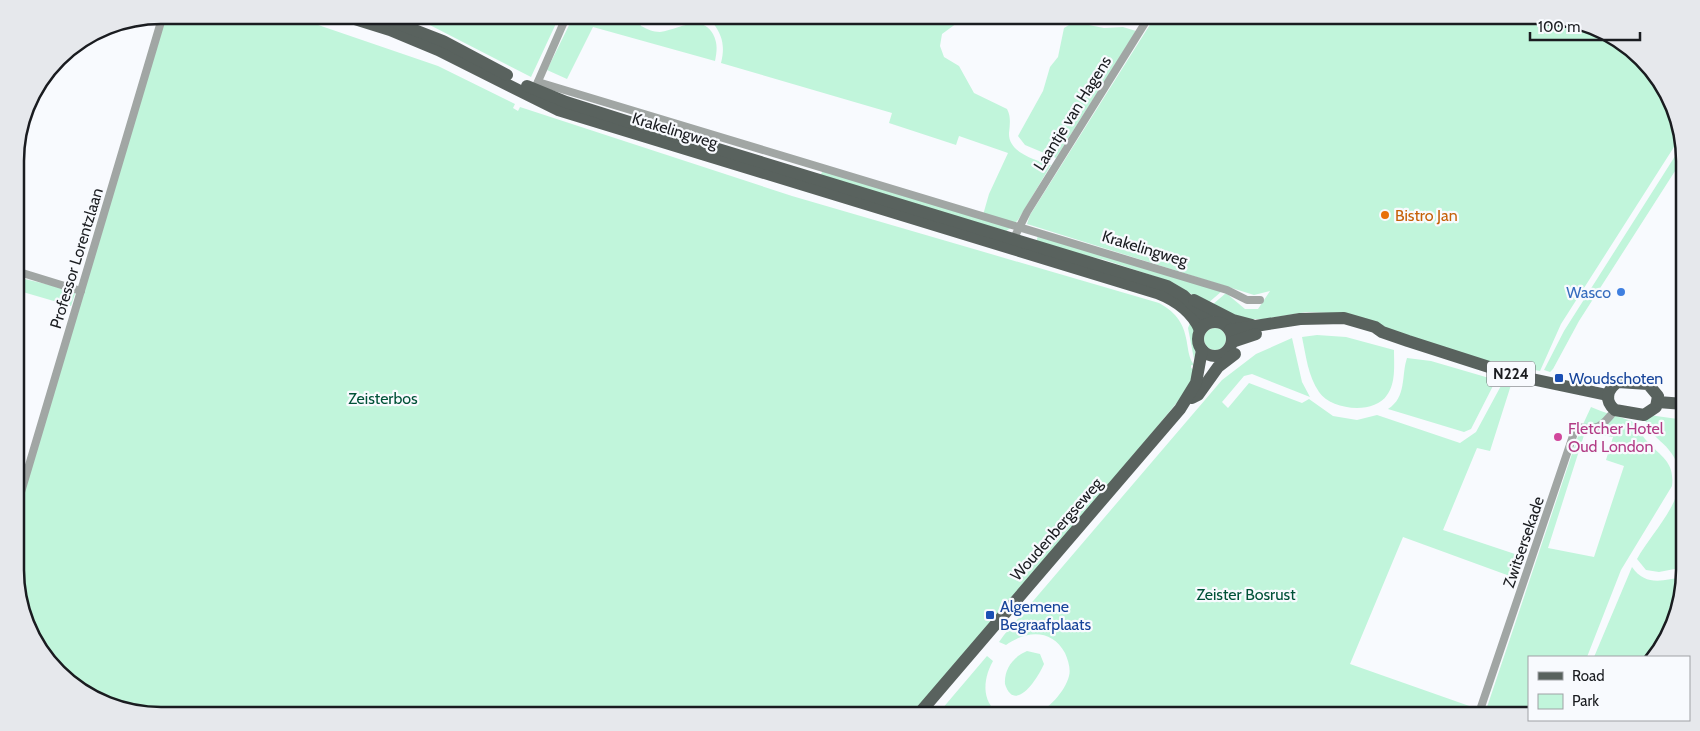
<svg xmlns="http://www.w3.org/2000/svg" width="1700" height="731" font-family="Cabin,sans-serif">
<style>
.green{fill:#c1f5db;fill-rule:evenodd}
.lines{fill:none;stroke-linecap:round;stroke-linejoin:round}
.minor{stroke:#a1a6a4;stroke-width:8}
.primary{stroke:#59625e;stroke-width:12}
.food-dot{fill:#e8710a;stroke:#f8fafe;stroke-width:2}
.shop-dot{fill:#3f7fe0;stroke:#f8fafe;stroke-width:2}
.transit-dot{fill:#1a4fb4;stroke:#f8fafe;stroke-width:2}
.hotel-dot{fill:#d1479c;stroke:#f8fafe;stroke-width:2}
.labels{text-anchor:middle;stroke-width:4.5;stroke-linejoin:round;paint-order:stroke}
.shield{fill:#f8fafe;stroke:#5d5f63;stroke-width:1}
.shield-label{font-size:15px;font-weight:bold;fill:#1a1c20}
.street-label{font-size:16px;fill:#1a1c20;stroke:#f8fafe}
.food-label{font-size:16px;fill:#c56008;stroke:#f8fafe;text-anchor:start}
.shop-label{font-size:16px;fill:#366cbe;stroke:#f8fafe;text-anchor:end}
.transit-label{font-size:16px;fill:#164399;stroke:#f8fafe;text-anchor:start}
.park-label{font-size:16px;fill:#015238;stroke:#f8fafe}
.hotel-label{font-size:16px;fill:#b23c85;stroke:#f8fafe;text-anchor:start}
.rim{fill:none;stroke:#1a1c20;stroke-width:2.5}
</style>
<rect width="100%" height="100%" fill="#f8fafe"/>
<!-- green -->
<g class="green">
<path d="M166 15H289L438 66 515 104 513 108 518 111 520 107 792 196 1159 303C1197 323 1181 355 1196 366L1191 365V368L1195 370 1188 389 920 716H160L105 705 45 659 16 590V511Z"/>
<polygon points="403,15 560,15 531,77 422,21"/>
<path d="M574 15H636L641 26C647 29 653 32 660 32 678 30 701 13 713 34 718 44 717 51 715 61L593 27 567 79 547 70Z"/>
<polygon points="643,15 729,15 688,17 658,25 646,21"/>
<path d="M742 15H968L942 34 940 46 944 57 959 66 974 93 1007 109C1011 116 1010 124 1009 133 1008 153 1036 160 1051 165L1018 220 1015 223 983 215 989 194 1008 153 959 136 956 145 889 123 892 113 721 63C725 47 723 36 713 23L729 22Z"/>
<polygon points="1156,15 1540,15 1595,26 1655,72 1681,136 1561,324 1540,371 1484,361 1332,313 1306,312 1264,319 1241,319 1212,305 1226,293 1245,309 1258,309 1270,291 1254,295 1027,224 1030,215"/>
<polygon points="1074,22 1104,28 1123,27 1136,31 1056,158 1025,145 1018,136 1043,91 1050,67 1058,57 1064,28"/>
<polygon points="1684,142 1684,157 1579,321 1553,369 1550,372 1544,370 1564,331"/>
<polygon points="823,171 1011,228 1006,231 819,177"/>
<polygon points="1038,235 1222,291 1207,304 1172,282 1105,260 1036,243"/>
<polygon points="16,277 76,291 71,306 16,290"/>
<path d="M1190 323C1198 333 1197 347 1194 359L1188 328Z"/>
<circle cx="1215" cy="339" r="11"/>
<path d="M1317 335 1346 337 1394 350C1394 365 1396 383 1387 395 1374 415 1331 410 1319 392 1308 376 1306 356 1302 337Z"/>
<path d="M1292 338 1302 382 1310 397 1252 374 1244 376 1222 402 1228 408 1249 383 1302 403 1309 399 1333 416 1357 420 1377 415 1460 443 1476 432 1503 382 1511 385 1490 451 1477 448 1443 530 1524 557 1518 579 1403 537 1350 664 1475 708 1462 716H1034C1048 709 1065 692 1069 676 1071 669 1068 660 1065 653 1052 629 1027 630 1006 645L999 642 1004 635 1222 380 1256 354Z"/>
<path d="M1407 358 1431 361 1496 380 1471 429 1464 432 1388 409C1407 397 1401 376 1407 358Z"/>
<path d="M1591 407C1604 413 1618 416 1631 421 1639 425 1640 432 1645 439 1659 456 1675 460 1672 486L1621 570 1587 657H1529V714L1484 716 1579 433ZM1585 432 1613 437 1606 460 1624 466 1594 557 1548 548Z"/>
<path d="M1649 415 1685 420V567L1659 572 1646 570 1637 559C1654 528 1697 491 1672 454 1661 438 1653 440 1644 418Z"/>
<path d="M1632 567C1646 587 1663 580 1684 577L1674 626 1648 657H1594Z"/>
<path d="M1027 651 1040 654 1044 664C1039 676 1015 715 1005 684 1004 669 1013 657 1027 651Z"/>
<path d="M987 656 993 661C982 680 981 706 1004 716H936Z"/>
</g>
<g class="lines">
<!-- minor -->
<g class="minor">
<polyline points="538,82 1227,290 1247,300 1260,300"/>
<polyline points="536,86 567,15"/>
<polyline points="1012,242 1027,212 1150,15"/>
<polyline points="16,271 81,291"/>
<polyline points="16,509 163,15"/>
<path d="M1480 710 1576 427C1598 430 1601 428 1615 410"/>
</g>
<!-- primary -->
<g class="primary">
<path d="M342 15 390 30 438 50 558 110 1157 293C1175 300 1192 312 1200 330"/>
<polyline points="376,15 443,41 507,75"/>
<polyline points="527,86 566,102 626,121 1167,286 1184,296 1211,322"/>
<polyline points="1194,300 1233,320 1252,325"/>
<circle cx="1215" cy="339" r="17"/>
<polyline points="1230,330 1300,319 1344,318 1375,327 1382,332 1408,341 1517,376 1607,395"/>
<polyline points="1232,342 1256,334"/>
<path d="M1618 382 1648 384 1658 396 1656 407 1644 415 1615 410C1604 401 1607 389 1618 382Z"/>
<polyline points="1192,398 1198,395 1218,367 1235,354"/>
<polyline points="1658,402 1684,404"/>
<polyline points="917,716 1180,409 1196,383 1202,350"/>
</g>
</g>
<!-- markers -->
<circle class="food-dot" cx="1385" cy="215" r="5"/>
<circle class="shop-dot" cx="1621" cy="292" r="5"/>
<g class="transit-dot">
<rect x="1554" y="373" width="10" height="10" rx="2.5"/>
<rect x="985" y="610" width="10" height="10" rx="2.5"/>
</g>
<circle class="hotel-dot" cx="1558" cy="437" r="5"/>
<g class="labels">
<!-- shield labels -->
<rect class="shield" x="1487" y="361.5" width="48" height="25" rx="4"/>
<g class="shield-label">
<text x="1511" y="379">N224</text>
</g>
<!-- street labels -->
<g class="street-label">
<text transform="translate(1072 113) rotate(-58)" y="6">Laantje van Hagens</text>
<text transform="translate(675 130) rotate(17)" y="6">Krakelingweg</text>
<text transform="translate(1145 248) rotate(17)" y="6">Krakelingweg</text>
<text transform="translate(76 258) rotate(-73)" y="6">Professor Lorentzlaan</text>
<text transform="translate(1056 529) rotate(-49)" y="6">Woudenbergseweg</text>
<text transform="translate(1523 542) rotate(-71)" y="6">Zwitsersekade</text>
</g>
<!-- food labels -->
<g class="food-label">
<text x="1395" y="221">Bistro Jan</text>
</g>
<!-- shop labels -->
<g class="shop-label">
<text x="1611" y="298">Wasco</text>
</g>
<!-- transit labels -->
<g class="transit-label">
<text x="1569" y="384">Woudschoten</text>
<text x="1000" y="612">Algemene<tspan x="1000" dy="18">Begraafplaats</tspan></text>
</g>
<!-- park labels -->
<g class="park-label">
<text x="383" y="404">Zeisterbos</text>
<text x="1246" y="600">Zeister Bosrust</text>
</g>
<!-- hotel labels -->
<g class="hotel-label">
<text x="1568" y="434">Fletcher Hotel<tspan x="1568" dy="18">Oud London</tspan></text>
</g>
</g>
<!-- crop -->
<path d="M0 0H1700V731H0ZM161 24H1539A137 137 0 0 1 1676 161V570A137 137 0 0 1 1539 707H161A137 137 0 0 1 24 570V161A137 137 0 0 1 161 24Z" fill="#e6e8ec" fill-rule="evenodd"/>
<path class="rim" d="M161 24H1539A137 137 0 0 1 1676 161V570A137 137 0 0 1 1539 707H161A137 137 0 0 1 24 570V161A137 137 0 0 1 161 24Z"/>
<!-- legend -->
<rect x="1528" y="656" width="162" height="65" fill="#f8fafe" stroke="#9fa1a5"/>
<rect x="1538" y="672" width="25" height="8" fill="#59625e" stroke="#9fa1a5"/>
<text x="1572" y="681" font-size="15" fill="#1a1c20">Road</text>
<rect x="1538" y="694" width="25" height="15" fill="#c1f5db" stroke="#9fa1a5"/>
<text x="1572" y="706" font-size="15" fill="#1a1c20">Park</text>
<!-- scale -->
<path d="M1530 32v8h110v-8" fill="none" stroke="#1a1c20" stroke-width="2.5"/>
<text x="1538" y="32" font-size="15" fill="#1a1c20" stroke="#f8fafe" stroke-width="4" paint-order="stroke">100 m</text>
</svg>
